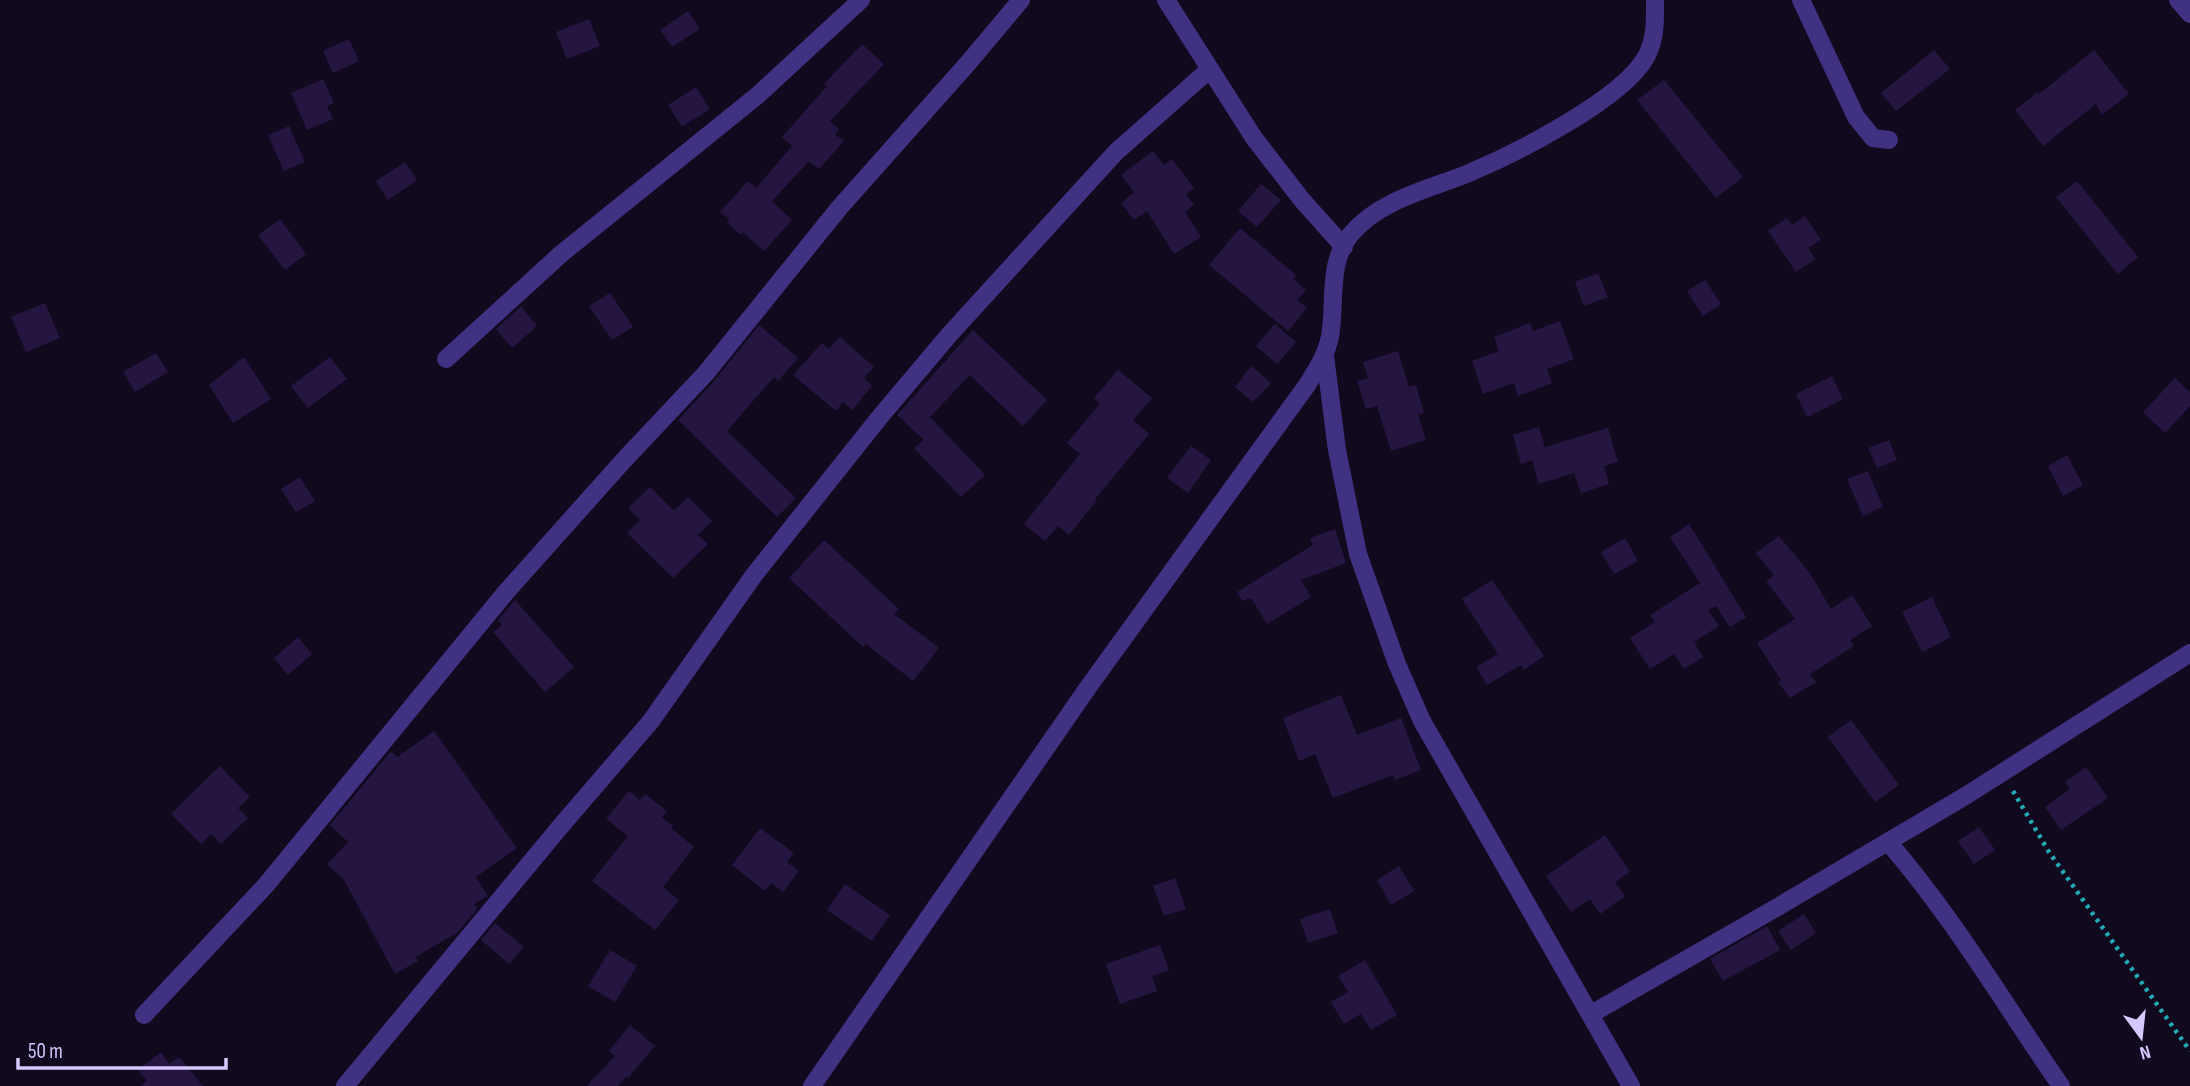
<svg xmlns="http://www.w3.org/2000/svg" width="2190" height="1086" font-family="'Sofia Sans Condensed',sans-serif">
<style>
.building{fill:#241541}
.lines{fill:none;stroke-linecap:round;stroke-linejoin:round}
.path{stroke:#23abb8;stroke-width:4.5;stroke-dasharray:3.5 5;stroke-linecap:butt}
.minor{stroke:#403182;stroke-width:18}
</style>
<rect width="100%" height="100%" fill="#110a1f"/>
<!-- building -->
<g class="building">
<polygon points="688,11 700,29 672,47 660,30"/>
<polygon points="589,19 600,46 567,59 556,32"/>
<polygon points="349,39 359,61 333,73 323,51"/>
<polygon points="862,44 884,64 830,121 839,129 835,134 844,141 819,169 809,161 772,201 792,220 764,251 743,232 741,235 727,222 729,219 720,212 748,181 756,188 792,146 782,137 827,86 824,84"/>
<polygon points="1934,50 1950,69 1896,111 1881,93"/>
<polygon points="2094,50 2129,94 2102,115 2096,104 2043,146 2015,110 2038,92 2039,94"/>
<polygon points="323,79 334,103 327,106 333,119 307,130 291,93"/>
<polygon points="1664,80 1743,177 1716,198 1637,100"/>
<polygon points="696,87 710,109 682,127 668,105"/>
<polygon points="289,126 305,162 284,171 268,135"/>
<polygon points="1153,151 1164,165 1172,159 1194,188 1186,194 1194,205 1185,212 1201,237 1174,254 1147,211 1134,220 1121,203 1134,192 1121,175"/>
<polygon points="405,162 417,180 388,200 376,181"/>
<polygon points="2077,181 2138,257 2118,274 2056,197"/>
<polygon points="1261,184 1281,200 1257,227 1238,211"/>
<polygon points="1805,216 1821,240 1808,248 1815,259 1796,272 1768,231 1787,218 1792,225"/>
<polygon points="280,219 306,254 285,270 258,235"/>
<polygon points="1240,228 1296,275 1293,279 1306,290 1297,300 1307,308 1288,331 1209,265"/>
<polygon points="1598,273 1608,297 1584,306 1575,282"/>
<polygon points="1705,280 1721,304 1703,316 1687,291"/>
<polygon points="610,293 633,327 612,340 589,306"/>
<polygon points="45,303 60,338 26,352 11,317"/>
<polygon points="521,306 537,326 512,348 496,329"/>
<polygon points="1560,321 1574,359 1547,369 1552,383 1518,396 1514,383 1483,394 1472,361 1499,351 1494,337 1530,323 1533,331"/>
<polygon points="1275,324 1296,342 1277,364 1256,346"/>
<polygon points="759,325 798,358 778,381 774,377 727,431 796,498 777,517 678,420 715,380"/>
<polygon points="973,330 1047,400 1023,426 970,375 930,417 985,475 961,497 914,448 924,440 897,415"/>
<polygon points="840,337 874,367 864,378 872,386 852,410 843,402 836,411 793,375 822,343 829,349"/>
<polygon points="1398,351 1409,387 1416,385 1424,413 1418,415 1426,440 1391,451 1377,406 1366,409 1357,381 1368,378 1363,362"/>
<polygon points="156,353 168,372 135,392 123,372"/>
<polygon points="244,357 271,399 233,423 209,385"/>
<polygon points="330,357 347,379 308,408 291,386"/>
<polygon points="1251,366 1271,383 1253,402 1235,387"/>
<polygon points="1118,370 1152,398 1133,420 1149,434 1095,499 1097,500 1069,535 1058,526 1045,541 1024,524 1080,454 1067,443 1100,404 1094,398"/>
<polygon points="1832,376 1843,399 1807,417 1796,394"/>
<polygon points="2175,378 2190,392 2190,406 2165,433 2143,412"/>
<polygon points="1539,427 1545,447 1608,428 1618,462 1604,466 1609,484 1581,493 1574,473 1539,484 1532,460 1521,464 1513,435"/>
<polygon points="1889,440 1897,460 1877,468 1868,448"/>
<polygon points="1191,446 1211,460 1188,493 1167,478"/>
<polygon points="2067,455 2083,485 2063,496 2048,466"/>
<polygon points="1868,471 1883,507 1863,516 1847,479"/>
<polygon points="300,477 315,501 296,512 281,489"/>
<polygon points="650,487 674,511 688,497 712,521 698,535 708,544 673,578 627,533 640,520 628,508"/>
<polygon points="1689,524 1746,617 1730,627 1716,606 1708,610 1719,626 1694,642 1703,657 1684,669 1674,654 1650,669 1630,638 1655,622 1650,615 1700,583 1670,537"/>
<polygon points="1335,529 1346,563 1301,580 1311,597 1267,624 1251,598 1242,601 1237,592 1313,545 1310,538"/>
<polygon points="1779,536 1809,572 1831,609 1852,595 1872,626 1850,640 1854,646 1810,674 1816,682 1790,698 1778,682 1781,680 1757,643 1795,619 1766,581 1774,575 1756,553"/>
<polygon points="1625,538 1638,561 1614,574 1601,552"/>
<polygon points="824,540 899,609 894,614 939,648 913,681 866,644 863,647 789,578"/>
<polygon points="1492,580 1544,656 1524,670 1521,665 1487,685 1476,667 1498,654 1462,599"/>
<polygon points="1932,597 1951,637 1922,652 1902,612"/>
<polygon points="515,600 574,667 545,692 493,632 502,625 498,620"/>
<polygon points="298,637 312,654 288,675 274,658"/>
<polygon points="1341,695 1357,735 1401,718 1421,770 1395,780 1393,775 1333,798 1315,754 1299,761 1283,718"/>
<polygon points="1851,720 1899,785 1875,802 1828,737"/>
<polygon points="434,731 517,848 476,877 488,896 474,904 478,908 457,933 415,957 418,961 395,974 344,880 327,864 348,842 330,825 391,751 397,757"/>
<polygon points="220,766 250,797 238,808 248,818 221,844 211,834 201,844 171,814"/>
<polygon points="2086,767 2108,798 2061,830 2045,807 2070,789 2065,782"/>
<polygon points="629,791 640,800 645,794 667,811 662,817 673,826 671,828 694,847 663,887 679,900 655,930 592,881 628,836 606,819"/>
<polygon points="1979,827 1995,850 1974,864 1958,841"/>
<polygon points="760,828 794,853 787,862 799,871 783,892 771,883 765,891 732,865"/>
<polygon points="1605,835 1630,872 1615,882 1625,896 1600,914 1590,899 1571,912 1546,876"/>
<polygon points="1399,866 1414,891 1391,905 1377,880"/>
<polygon points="1175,878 1186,909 1164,916 1153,886"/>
<polygon points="845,884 890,915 872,941 827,910"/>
<polygon points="1330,909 1338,933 1308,943 1300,919"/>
<polygon points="1804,914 1816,933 1791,950 1778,931"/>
<polygon points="495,923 524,947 509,964 481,940"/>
<polygon points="1767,926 1780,950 1723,981 1710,959"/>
<polygon points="1160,945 1169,970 1152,976 1157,991 1120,1004 1106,964"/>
<polygon points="610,950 637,966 615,1002 588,986"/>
<polygon points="1365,960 1397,1015 1371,1030 1361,1014 1344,1024 1331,1002 1348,992 1338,976"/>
<polygon points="630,1025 655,1046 628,1078 627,1076 617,1086 587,1086 615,1056 609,1051"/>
<polygon points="161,1052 169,1064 179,1057 203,1086 141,1086 147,1081 138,1070"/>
</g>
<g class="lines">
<!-- path -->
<polyline class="path" points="2013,791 2049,852 2190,1051"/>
<!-- minor -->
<g class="minor">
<polyline points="1166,0 1254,138 1302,200 1344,247"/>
<polyline points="1801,0 1856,117 1873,138 1889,140"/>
<polyline points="2178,0 2190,14"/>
<polyline points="1325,356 1337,450 1358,554 1397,664 1422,721 1631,1086"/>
<polyline points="446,359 561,254 758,95 861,0"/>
<path d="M1888 842C1954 918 2004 1004 2061 1086"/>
<polyline points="1591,1014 1776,908 1967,795 2190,653"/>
<polyline points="144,1015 266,885 506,592 624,460 706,373 840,207 969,62 1021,0"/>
<polyline points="345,1086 560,827 651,721 754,575 879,418 949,335 1116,152 1210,69"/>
<path d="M812 1086 1089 686 1307 385C1317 369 1326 355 1330 337 1336 303 1327 262 1351 234 1381 199 1428 190 1469 173 1514 154 1622 100 1646 57 1656 39 1655 20 1655 0"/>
</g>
</g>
<!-- north arrow -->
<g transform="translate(2141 1037) rotate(165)" stroke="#110a1f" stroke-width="5" paint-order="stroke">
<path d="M0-5L12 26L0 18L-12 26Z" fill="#d7c8ff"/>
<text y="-10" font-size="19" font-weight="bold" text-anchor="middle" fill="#d7c8ff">N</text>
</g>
<!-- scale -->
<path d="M18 1058v10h208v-10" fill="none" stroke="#d7c8ff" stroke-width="3.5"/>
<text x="28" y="1058" font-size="21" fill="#d7c8ff" stroke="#110a1f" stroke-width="5" paint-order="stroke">50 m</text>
</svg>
